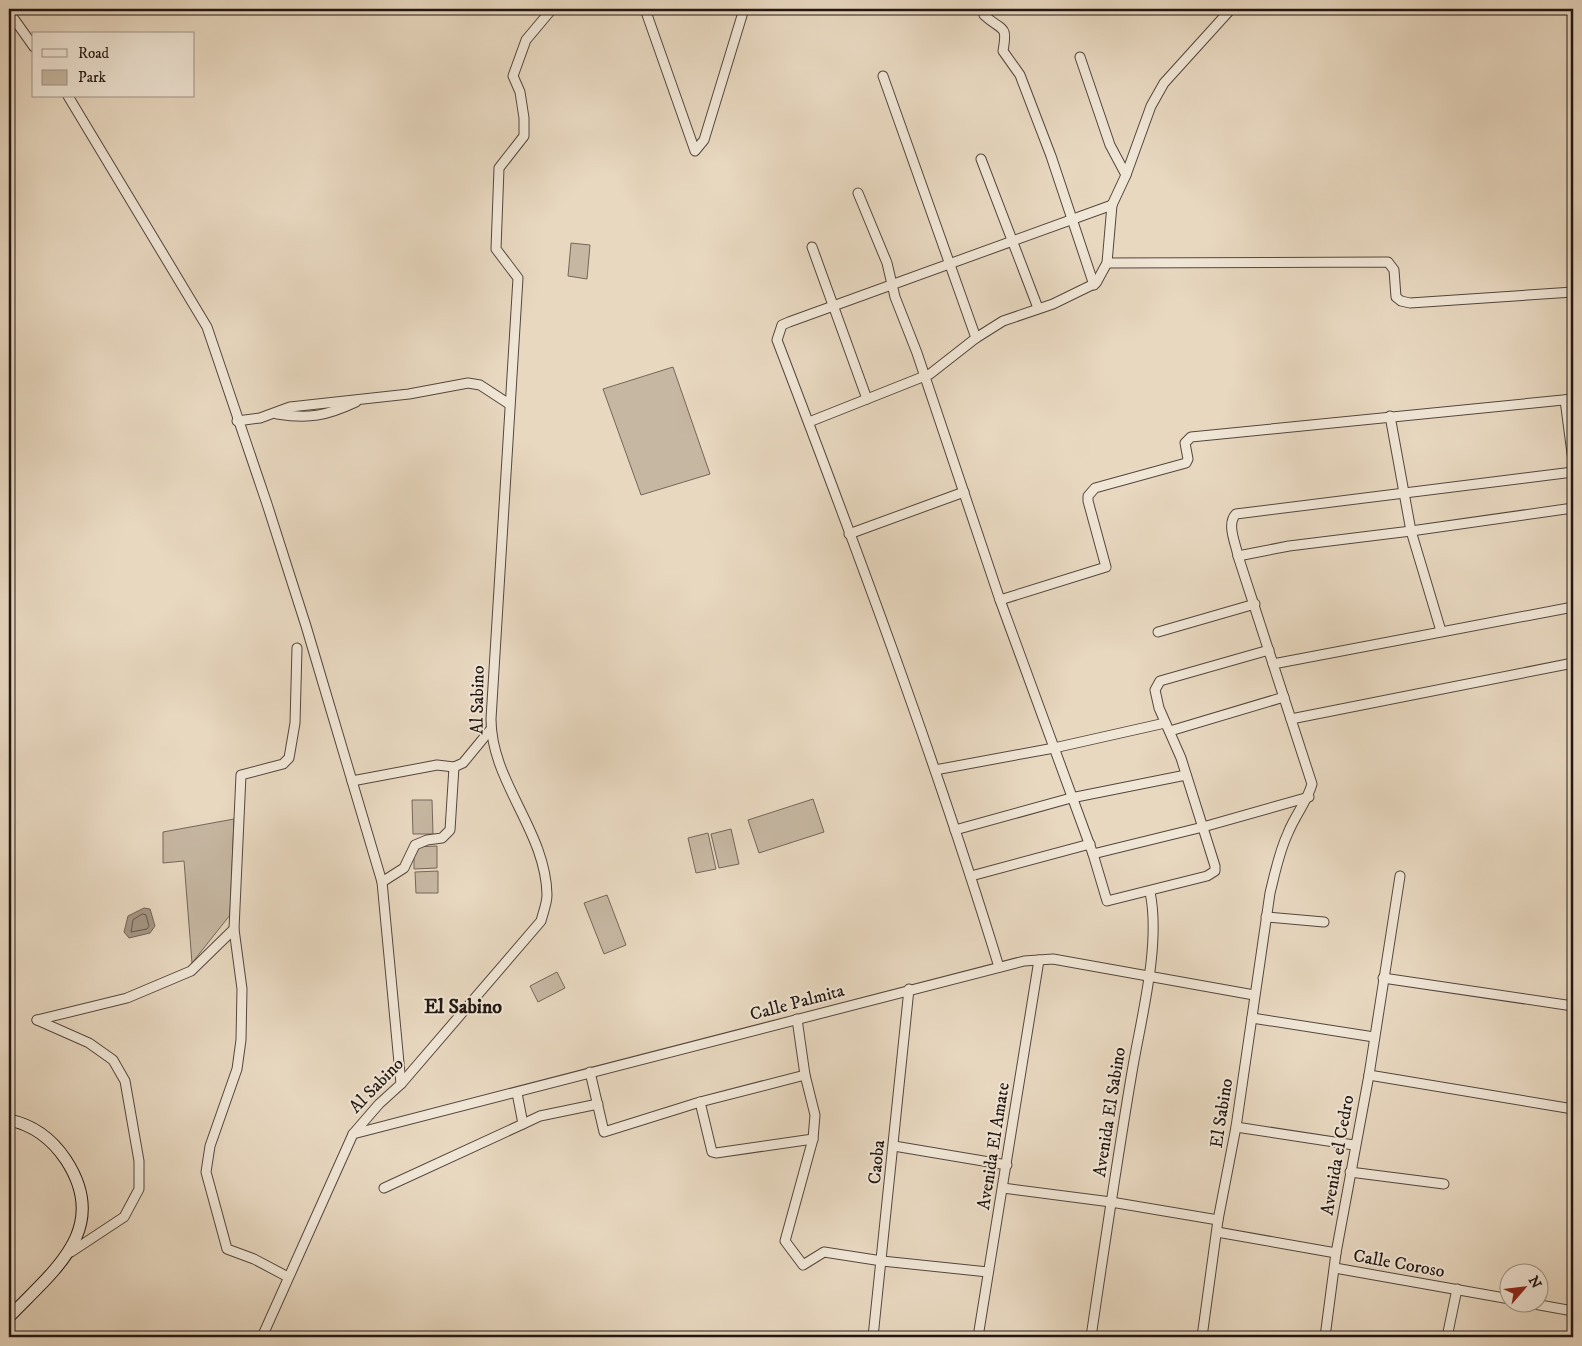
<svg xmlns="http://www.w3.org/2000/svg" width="1582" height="1346" font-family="'IM FELL DW Pica',serif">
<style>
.green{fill:#c6b7a2;stroke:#74665a}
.water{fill:#a59685;stroke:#716357}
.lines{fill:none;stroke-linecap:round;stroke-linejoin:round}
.shore{stroke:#64564c;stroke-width:1}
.street-casing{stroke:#54463e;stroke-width:11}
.secondary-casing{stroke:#221612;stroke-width:13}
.street{stroke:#f0e6d6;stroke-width:9}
.secondary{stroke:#f0e6d6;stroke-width:11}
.labels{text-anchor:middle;stroke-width:4;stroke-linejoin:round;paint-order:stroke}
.street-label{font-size:18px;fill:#221612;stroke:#f0e6d6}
.quarter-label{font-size:20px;font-weight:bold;fill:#221612;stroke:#f0e6d6}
</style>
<rect width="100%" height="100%" fill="#e8d8c0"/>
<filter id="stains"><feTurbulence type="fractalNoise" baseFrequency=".004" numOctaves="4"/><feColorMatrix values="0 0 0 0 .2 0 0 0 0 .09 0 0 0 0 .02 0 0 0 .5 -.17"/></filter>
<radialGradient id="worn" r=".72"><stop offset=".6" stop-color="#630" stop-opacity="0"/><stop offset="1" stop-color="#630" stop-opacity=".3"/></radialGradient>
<!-- green -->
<g class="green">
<polygon points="571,243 590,245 587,279 568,276"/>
<polygon points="673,367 710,474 641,495 603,389"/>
<polygon points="813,799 824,832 759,853 748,820"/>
<polygon points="412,800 432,800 433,834 413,834"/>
<polygon points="234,819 230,915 192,963 184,861 163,863 163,832"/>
<polygon points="731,829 739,864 719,868 711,834"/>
<polygon points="708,833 716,869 696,873 688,838"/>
<polygon points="437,846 437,868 414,869 414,847"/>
<polygon points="438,871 438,893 416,893 415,872"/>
<polygon points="607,895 626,945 604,954 584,903"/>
<polygon points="557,972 565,988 538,1002 530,986"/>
</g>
<!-- water -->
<polygon class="water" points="144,908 150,909 155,926 150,933 129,938 124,932 128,916"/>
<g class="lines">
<!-- shore -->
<polygon class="shore" points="143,914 146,915 149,926 147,929 131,932 133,920"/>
<defs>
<g id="street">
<polyline points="645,9 695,151 704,140 744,9"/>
<path d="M985 9 984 15C1002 32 1008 23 1003 51L1020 75 1051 156 1094 285"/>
<polyline points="9,12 34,47"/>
<polyline points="1080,57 1110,145 1126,175"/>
<polyline points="883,76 976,338"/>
<polyline points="68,96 207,327 267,504 306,626 382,882 401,1084"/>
<polyline points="981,159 1038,308"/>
<polyline points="858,193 887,263 895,297 917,353 1000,600 1093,854 1107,901 1207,876 1215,871 1215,866 1181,758 1159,708 1155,690 1160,681 1269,650"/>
<polyline points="812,247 867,399"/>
<polyline points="1107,263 1388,262 1394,270 1396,297 1401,301 1410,303 1573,292"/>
<polyline points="1565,400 1573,461"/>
<path d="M277 414C309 419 326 416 356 402"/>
<polyline points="1390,416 1411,531 1441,631"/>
<polyline points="237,421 260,418 290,407 409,394 468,383 480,385 509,404"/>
<polyline points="809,422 930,374 976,338 1003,321 1053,304 1096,283 1107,263 1112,205 1126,175 1151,106 1164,83 1231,9"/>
<polyline points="849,534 964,492"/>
<polyline points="1238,556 1289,546 1411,531 1573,508"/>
<polyline points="1000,600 1106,567 1088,501 1088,496 1095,488 1186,463 1188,459 1185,443 1191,437 1573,399"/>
<polyline points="1158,632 1255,604"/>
<polyline points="1273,664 1573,607"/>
<polyline points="1291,719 1573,663"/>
<polyline points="1170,731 1284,697"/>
<polyline points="935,770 1054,748 1165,723"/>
<polyline points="352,781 437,765 454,767 463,763 491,729"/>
<polyline points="955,830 1071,798 1186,775"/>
<polyline points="1093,854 1203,827 1309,797"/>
<polyline points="971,876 1090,844"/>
<polyline points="382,882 404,868 415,845 427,840 442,838 450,830 454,767"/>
<polyline points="1266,917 1324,922"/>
<path d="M999 967C934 755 856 547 777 340L782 325 789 322 1112 205"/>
<polyline points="1383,978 1573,1006"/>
<polyline points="1252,1018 1374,1037"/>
<polyline points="797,1019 805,1075 815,1115 813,1139 785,1241 803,1265 824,1252 882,1261 988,1272"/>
<polyline points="37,1020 89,1043 113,1060 125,1081 139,1161 139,1189 124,1217 71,1252"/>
<polyline points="37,1020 127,998 191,971 234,929"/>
<polyline points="590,1072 604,1132 700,1102 805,1075"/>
<polyline points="1369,1075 1573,1109"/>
<polyline points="700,1102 712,1152 716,1153 813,1139"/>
<polyline points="523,1124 540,1116 598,1104"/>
<polyline points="1236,1127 1354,1145"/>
<polyline points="353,1134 1024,961 1053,959 1254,995"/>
<polyline points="894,1146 1007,1165"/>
<polyline points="1350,1172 1444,1184"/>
<polyline points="384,1188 523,1124 517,1093"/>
<polyline points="1003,1188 1111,1202 1218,1220"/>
<polyline points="1217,1232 1336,1253"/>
<polyline points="1335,1268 1510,1299"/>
<polyline points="288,1277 254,1259 227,1249 206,1172 210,1146 237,1069 241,1040 242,989 234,929 241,775 283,764 289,758 295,723 297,648"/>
<polyline points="1534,1304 1573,1311"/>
<path d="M262 1337 353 1134 379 1104 401 1084 541 921C543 913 547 903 547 895 546 831 491 782 491 719L518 278 496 249 499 168 524 136V118L520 92 513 76 526 40 552 9"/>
<polyline points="873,1337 909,989"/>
<polyline points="978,1337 1039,960"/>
<path d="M1091 1337C1104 1249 1117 1160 1132 1072 1141 1018 1161 945 1150 892"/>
<path d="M1202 1337 1218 1220 1236 1127 1270 893C1275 873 1279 852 1288 833 1295 815 1307 802 1312 784L1238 556C1236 544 1226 524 1236 514L1573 472"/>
<polyline points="1325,1337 1336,1253 1369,1075 1400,876"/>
<polyline points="1447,1337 1457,1289"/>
</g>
<path id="secondary" d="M9 1120C34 1125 52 1139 66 1160 111 1229 54 1270 9 1317"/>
</defs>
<!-- street casing -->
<use href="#street" class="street-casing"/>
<!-- secondary casing -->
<use href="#secondary" class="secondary-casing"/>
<!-- street -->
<use href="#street" class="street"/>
<!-- secondary -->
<use href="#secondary" class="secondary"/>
</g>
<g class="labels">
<!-- street labels -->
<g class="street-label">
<text transform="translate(477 700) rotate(-89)" y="6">Al Sabino</text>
<text transform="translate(797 1002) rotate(-15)" y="6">Calle Palmita</text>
<text transform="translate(376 1085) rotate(-46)" y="6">Al Sabino</text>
<text transform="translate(1109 1112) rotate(-81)" y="6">Avenida El Sabino</text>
<text transform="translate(1221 1113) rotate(-81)" y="6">El Sabino</text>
<text transform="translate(993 1146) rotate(-81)" y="6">Avenida El Amate</text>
<text transform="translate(1337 1155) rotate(-80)" y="6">Avenida el Cedro</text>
<text transform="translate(876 1162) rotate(-84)" y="6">Caoba</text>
<text transform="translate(1399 1263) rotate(10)" y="6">Calle Coroso</text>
</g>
<!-- quarter labels -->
<g class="quarter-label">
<text x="463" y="1013">El Sabino</text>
</g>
</g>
<!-- margin -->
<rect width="1582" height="1346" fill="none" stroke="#e8d8c0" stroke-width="30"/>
<rect x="10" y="10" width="1562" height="1326" fill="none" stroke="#221612" stroke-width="2.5"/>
<rect x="15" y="15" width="1552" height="1316" fill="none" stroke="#221612"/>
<!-- legend -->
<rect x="32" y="32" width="162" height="65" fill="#f0e6d6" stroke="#9e9388"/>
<rect x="42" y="49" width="25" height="8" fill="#f0e6d6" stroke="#9e9388"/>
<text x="78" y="58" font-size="15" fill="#221612">Road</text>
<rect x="42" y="70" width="25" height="15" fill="#c6b7a2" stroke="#9e9388"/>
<text x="78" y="82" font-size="15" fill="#221612">Park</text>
<!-- north arrow -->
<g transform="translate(1524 1288) rotate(62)"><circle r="24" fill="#f0e6d6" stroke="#9e9388"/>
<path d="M0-4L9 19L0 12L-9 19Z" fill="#8f2418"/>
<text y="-8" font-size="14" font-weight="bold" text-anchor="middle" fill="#221612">N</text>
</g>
<rect width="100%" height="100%" filter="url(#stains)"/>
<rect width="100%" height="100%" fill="url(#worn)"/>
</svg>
